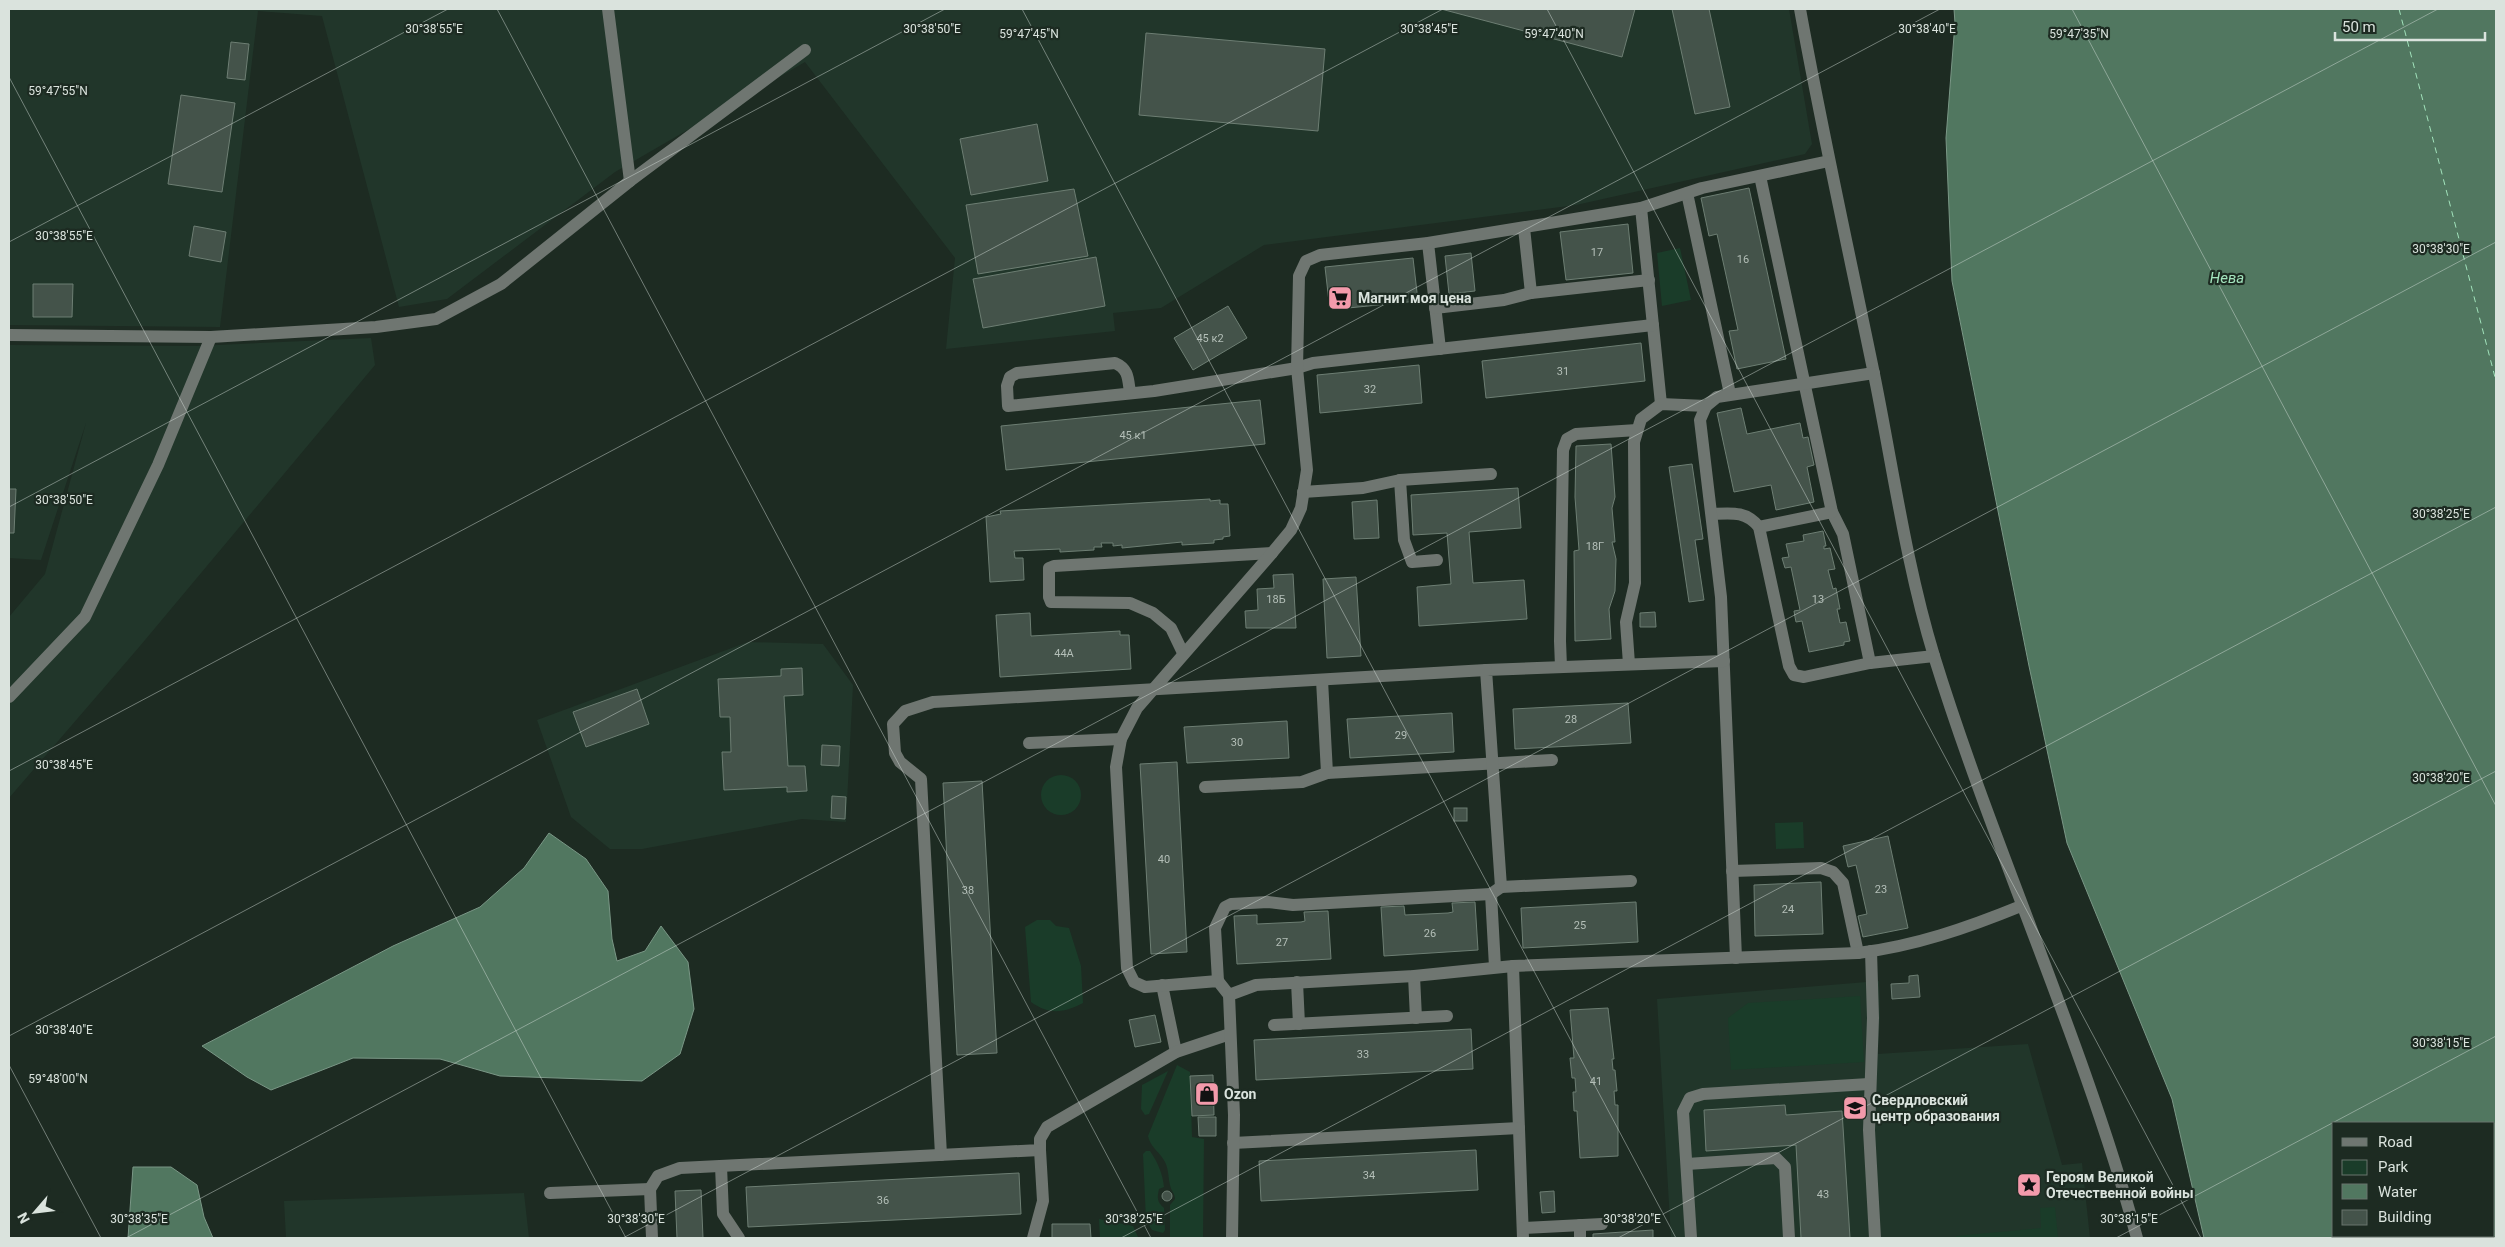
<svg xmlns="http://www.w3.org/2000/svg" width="2505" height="1247" font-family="Roboto,sans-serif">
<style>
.built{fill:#21362a}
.green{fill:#1a3c29}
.water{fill:#517760;stroke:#7a9786;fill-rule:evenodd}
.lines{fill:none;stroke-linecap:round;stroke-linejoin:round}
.ferry{stroke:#a2e3bc;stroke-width:1;stroke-dasharray:6 5;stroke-linecap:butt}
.building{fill:#44534a;stroke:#6d7e73}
.minor{stroke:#6f7671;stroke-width:12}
.ticks{fill:none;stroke:#dae3dd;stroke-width:1;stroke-opacity:0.45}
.labels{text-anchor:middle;stroke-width:4.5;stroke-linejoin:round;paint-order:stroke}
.number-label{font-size:11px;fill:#b4bfb8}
.poi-label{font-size:14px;font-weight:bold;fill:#dae3dd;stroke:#1d2b22;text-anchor:start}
.water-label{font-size:15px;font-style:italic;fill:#a2e3bc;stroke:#1d2b22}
.ticks-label{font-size:12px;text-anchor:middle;fill:#dae3dd;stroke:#1d2b22;stroke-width:4.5;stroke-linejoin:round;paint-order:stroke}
</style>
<rect width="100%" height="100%" fill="#1d2b22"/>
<!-- built -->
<g class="built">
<polygon points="9,9 1789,9 1812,144 1805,154 1576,205 1264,245 1161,308 1113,313 1115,331 946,349 955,258 805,62 615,172 447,299 399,307 322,16 258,11 220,327 9,325"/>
<polygon points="371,338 375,365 140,646 9,798 9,617 45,574 86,423 41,560 9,558 9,345 196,346"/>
<polygon points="748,642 823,644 853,685 846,822 802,819 642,849 610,849 571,817 537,720"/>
<polygon points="1879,981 1880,1017 1878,1054 2028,1044 2062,1165 2082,1163 2090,1238 1671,1238 1657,999"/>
<polygon points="524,1193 529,1238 286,1238 284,1201"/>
</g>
<!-- green -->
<g class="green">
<polygon points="1680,248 1691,300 1662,306 1657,253"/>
<circle cx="1061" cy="795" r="20"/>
<polygon points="1803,822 1804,848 1776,849 1775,823"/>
<path d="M1037 920H1050L1056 926 1069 928 1081 966 1083 1003C1064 1013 1049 1015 1031 1002L1025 927Z"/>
<polygon points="1860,996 1864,1062 1731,1070 1728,1018 1748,1003"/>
<path d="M1177 1065 1190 1072 1192 1137 1204 1139 1203 1238 1170 1237V1205L1175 1199C1175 1193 1171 1191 1170 1185 1168 1178 1169 1170 1165 1162 1160 1152 1150 1147 1148 1136Z"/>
<polygon points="1168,1071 1149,1114 1145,1115 1141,1109 1142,1085"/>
<path d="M1146 1151H1150C1157 1161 1163 1174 1164 1187L1159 1189C1157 1198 1157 1202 1164 1208L1165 1230 1163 1233 1152 1230 1146 1220 1143 1154Z"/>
<polygon points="2055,1207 2058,1238 1956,1238 1956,1236 2041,1228 2040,1208"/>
<polygon points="1099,1219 1133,1226 1138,1237 1100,1238"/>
</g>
<!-- water -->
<g class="water">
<path d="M1954 9H2496V1238H2204L2172 1099 2067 843 2029 666 1952 281 1946 138 1955 23ZM2334 1123H2494V1236H2334Z"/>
<polygon points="549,833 586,859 608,891 612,939 617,961 645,951 661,926 688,962 694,1009 680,1054 642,1081 500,1076 440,1059 353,1058 271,1090 247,1077 202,1046 393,946 480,907 524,868"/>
<polygon points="133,1167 171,1167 197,1185 204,1217 213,1238 128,1238"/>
</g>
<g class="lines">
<!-- ferry -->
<polyline class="ferry" points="2399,9 2496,381"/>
</g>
<!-- building -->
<g class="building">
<polygon points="1441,9 1635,9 1622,57"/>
<polygon points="1672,9 1709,9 1730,107 1695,114"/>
<polygon points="1146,33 1325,49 1318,131 1139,115"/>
<polygon points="231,42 249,44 245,80 227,78"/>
<polygon points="181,95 235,103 222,192 168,184"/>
<polygon points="1037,124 1048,181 971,195 960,139"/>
<polygon points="1749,188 1786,359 1737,369 1729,331 1738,330 1717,234 1709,236 1701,198"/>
<polygon points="1074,189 1088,256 978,274 966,205"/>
<polygon points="1628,224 1633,273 1566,280 1560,232"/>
<polygon points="194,226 226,232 221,262 189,256"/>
<polygon points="1471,253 1475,291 1449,294 1445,256"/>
<polygon points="1096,257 1105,306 983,328 973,279"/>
<polygon points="1413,258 1418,301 1338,309 1329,302 1325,267"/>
<polygon points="33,284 73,284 72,317 33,317"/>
<polygon points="1228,306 1247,338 1193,370 1174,338"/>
<polygon points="1641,343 1645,381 1486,398 1482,361"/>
<polygon points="1419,365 1422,403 1320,413 1317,375"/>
<polygon points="1260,400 1265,444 1006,470 1001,426"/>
<polygon points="1741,408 1747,434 1800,423 1803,438 1808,437 1814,465 1807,467 1814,502 1776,510 1771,485 1734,492 1717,413"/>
<polygon points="1611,444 1615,497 1612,508 1615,542 1612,542 1616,559 1615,591 1609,609 1611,639 1575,641 1574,551 1579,550 1575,497 1576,446"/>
<polygon points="1692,464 1703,539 1695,540 1704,600 1689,602 1669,467"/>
<polygon points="1518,488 1521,528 1469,532 1473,583 1524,580 1527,619 1419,626 1417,587 1451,584 1447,533 1413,535 1411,495"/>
<polygon points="9,489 16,489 14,533 9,533"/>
<polygon points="1210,499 1210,501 1220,500 1220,504 1228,504 1230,536 1223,537 1223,539 1214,540 1214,543 1182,545 1182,542 1122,548 1122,545 1113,546 1113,543 1101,543 1102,547 1094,547 1094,550 1060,552 1060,549 1014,551 1015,558 1023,558 1024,580 990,582 986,517 1001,514 1000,511"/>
<polygon points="1377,500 1379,538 1354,539 1352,502"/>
<polygon points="1823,531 1826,546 1824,546 1824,549 1830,548 1835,569 1828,570 1833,589 1836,588 1840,609 1837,609 1840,623 1846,622 1850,641 1844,642 1844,645 1809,652 1802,621 1796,622 1795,617 1794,611 1800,610 1791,567 1785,568 1782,558 1789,557 1786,544 1804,541 1803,535"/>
<polygon points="1293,574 1296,628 1246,628 1245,611 1258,610 1257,589 1274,588 1273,575"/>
<polygon points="1356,577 1361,656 1327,658 1323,579"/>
<polygon points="1655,612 1656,627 1640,627 1640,613"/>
<polygon points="1030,613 1031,636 1120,631 1120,635 1129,635 1131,669 1000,677 996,615"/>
<polygon points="802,668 803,695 784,696 788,766 805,766 807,791 787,792 787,787 724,790 722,752 731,752 730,717 720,717 718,679 781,676 781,669"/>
<polygon points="637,689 649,724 586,747 573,712"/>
<polygon points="1628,703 1631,743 1515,749 1513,709"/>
<polygon points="1452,713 1454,752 1350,758 1347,719"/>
<polygon points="1287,721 1289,758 1187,763 1184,727"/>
<polygon points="822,745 840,746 839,766 821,765"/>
<polygon points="1177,762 1187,952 1151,954 1140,764"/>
<polygon points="982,781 997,1053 957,1055 943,783"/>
<polygon points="832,796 846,797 845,819 831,818"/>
<rect x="1454" y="808" width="13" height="13"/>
<polygon points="1888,836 1908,928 1863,937 1858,916 1867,914 1856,865 1848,867 1843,846"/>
<polygon points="1821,882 1823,934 1755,936 1754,885"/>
<polygon points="1475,902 1478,950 1384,956 1381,907 1404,906 1405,915 1448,913 1453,912 1452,903"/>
<polygon points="1636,902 1638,942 1523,948 1521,908"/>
<polygon points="1328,911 1331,959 1237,964 1234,916 1257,915 1257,924 1301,922 1305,921 1304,912"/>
<polygon points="1918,975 1920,997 1892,999 1891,984 1909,983 1909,976"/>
<polygon points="1608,1008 1614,1059 1612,1059 1613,1070 1615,1070 1617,1091 1614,1091 1615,1105 1618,1105 1618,1156 1580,1158 1577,1111 1574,1111 1573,1092 1576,1092 1575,1078 1572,1078 1570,1058 1574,1058 1570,1010"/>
<polygon points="1155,1015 1161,1042 1135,1047 1129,1020"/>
<polygon points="1471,1029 1473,1069 1256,1080 1254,1040"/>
<polygon points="1213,1075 1214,1115 1192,1116 1190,1076"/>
<polygon points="1785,1105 1786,1115 1842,1111 1850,1238 1801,1238 1796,1145 1706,1151 1704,1110"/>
<polygon points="1198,1117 1216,1117 1216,1136 1199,1136"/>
<polygon points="1476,1150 1478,1190 1261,1201 1259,1161"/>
<polygon points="1019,1173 1021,1214 748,1227 746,1187"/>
<polygon points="701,1190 703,1238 677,1238 675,1191"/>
<circle cx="1167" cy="1196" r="5"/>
<polygon points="1554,1191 1555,1212 1542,1213 1540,1192"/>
<polygon points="1052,1224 1090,1224 1091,1238 1052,1238"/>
<polygon points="1653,1230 1653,1238 1593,1238 1593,1234"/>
</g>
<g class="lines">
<!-- minor -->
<g class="minor">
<polyline points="608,9 630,181"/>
<path d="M1800 9C1822 131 1849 252 1874 374 1893 468 1906 564 1934 656 1995 853 2083 1040 2137 1238"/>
<polyline points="1760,176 1832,512 1843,534 1870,663"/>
<polyline points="1687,193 1730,394"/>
<polyline points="1641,208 1661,404"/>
<polyline points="1524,228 1531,293"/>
<polyline points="1428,243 1440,349"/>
<polyline points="1435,308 1504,300 1531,293 1649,280"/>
<polyline points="9,335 211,337 376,327 436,319 501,284 630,181 805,50"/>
<path d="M1130 393C1128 379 1129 369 1115 363L1017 373 1010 377 1007 386 1008 406 1154 391 1297 368 1313 363 1653 325"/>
<polyline points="1400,480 1404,540 1412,562 1437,560"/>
<polyline points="1303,492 1363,488 1400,480 1491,474"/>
<path d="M1713 514C1732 513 1746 511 1759 527L1789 666 1794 675 1804 677 1870 663 1934 656"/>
<polyline points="1759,527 1832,512"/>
<polyline points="1183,653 1171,628 1153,613 1130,603 1051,602 1049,597 1049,568 1054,566 1272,553"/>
<polyline points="1629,664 1626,622 1635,583 1634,442 1641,419 1661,404 1706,406"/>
<polyline points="1561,667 1560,641 1563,450 1567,439 1576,434 1637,430"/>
<polyline points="1322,680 1327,773"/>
<polyline points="9,697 85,617 158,465 211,337"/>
<polyline points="1029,743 1121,739"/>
<polyline points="1205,787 1302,782 1327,773 1552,760"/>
<polyline points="1732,871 1821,868 1833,872 1843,883 1858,953"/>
<polyline points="1501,887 1631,881"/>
<polyline points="1871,951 1873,1018 1869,1130 1875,1238"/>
<polyline points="1736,958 1721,597 1700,420 1706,406 1717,397 1874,373"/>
<polyline points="1513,966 1523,1238"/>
<polyline points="1495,967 1491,894 1501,887 1486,670 1724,661"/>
<polyline points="1414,976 1416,1018"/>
<polyline points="1218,981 1215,928 1225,907 1231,904 1268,902 1293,905 1491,894"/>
<polyline points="1297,982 1299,1024"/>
<polyline points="1162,985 1176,1052"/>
<polyline points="1229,995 1218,981 1145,987 1134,982 1127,968 1116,767 1121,739 1137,708 1272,553 1291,530 1301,508 1307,470 1297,368 1299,276 1306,261 1320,255 1428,243 1641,208 1702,188 1829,161"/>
<polyline points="1274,1025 1447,1016"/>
<polyline points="1233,1143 1519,1128"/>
<polyline points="941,1155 921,779 900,762 895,753 893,724 905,711 933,702 1486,670"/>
<polyline points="1687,1164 1776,1158 1785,1167 1789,1238"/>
<polyline points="721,1166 723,1214 739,1238"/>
<polyline points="550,1193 650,1189"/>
<polyline points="1580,1225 1580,1238"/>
<polyline points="1523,1228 1602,1224"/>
<polyline points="652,1238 650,1189 658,1176 680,1168 1040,1150 1040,1139 1047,1127 1176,1052 1230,1034"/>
<polyline points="1033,1238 1043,1201 1040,1150"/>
<path d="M1232 1238 1234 1115 1229 995 1256 985 1414 976 1513 966 1858 953C1915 946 1967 928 2021 906"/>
<polyline points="1691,1238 1683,1112 1690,1098 1703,1094 1869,1084"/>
</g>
</g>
<!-- ticks -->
<path class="ticks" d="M497 9 1151 1238M1022 9 1676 1238M1547 9 2201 1238M2072 9 2496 806M9 77 626 1238M9 242 448 9M9 507 945 9M9 771 1443 9M9 1036 1940 9M9 1065 101 1238M126 1238 2438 9M623 1238 2496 242M1121 1238 2496 507M1618 1238 2496 771M2116 1238 2496 1036"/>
<!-- icons -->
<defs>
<symbol id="supermarket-square" viewBox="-11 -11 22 22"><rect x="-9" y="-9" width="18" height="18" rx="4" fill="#f39aab" stroke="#1d2b22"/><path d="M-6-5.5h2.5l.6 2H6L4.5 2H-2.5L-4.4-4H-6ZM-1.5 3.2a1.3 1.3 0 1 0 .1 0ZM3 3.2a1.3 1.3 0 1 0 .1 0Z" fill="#111"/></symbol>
<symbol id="shop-square" viewBox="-11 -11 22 22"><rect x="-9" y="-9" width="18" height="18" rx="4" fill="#f39aab" stroke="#1d2b22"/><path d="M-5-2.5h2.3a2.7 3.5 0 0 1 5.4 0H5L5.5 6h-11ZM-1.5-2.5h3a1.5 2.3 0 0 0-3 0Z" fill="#111"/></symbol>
<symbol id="school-square" viewBox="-11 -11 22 22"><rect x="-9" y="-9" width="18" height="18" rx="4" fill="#f39aab" stroke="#1d2b22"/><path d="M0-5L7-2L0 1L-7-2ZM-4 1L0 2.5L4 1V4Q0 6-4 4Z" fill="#111"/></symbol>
<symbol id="sight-square" viewBox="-11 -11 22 22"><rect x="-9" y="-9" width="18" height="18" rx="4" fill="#f39aab" stroke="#1d2b22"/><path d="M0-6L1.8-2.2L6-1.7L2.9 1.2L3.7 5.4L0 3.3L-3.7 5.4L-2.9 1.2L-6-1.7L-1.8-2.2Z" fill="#111"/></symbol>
</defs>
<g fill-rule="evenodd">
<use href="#supermarket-square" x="1326" y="284" width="28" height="28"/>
<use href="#shop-square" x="1193" y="1080" width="28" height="28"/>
<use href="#school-square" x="1841" y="1094" width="28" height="28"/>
<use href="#sight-square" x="2015" y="1171" width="28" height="28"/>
</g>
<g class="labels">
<!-- number labels -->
<g class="number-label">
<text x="1597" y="256">17</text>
<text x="1743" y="263">16</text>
<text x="1210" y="342">45 к2</text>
<text x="1563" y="375">31</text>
<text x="1370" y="393">32</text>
<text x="1133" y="439">45 к1</text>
<text x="1595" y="550">18Г</text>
<text x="1276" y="603">18Б</text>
<text x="1818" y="603">13</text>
<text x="1064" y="657">44А</text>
<text x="1571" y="723">28</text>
<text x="1401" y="739">29</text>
<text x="1237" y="746">30</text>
<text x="1164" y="863">40</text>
<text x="1881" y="893">23</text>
<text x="968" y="894">38</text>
<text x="1788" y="913">24</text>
<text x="1580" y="929">25</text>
<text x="1430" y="937">26</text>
<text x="1282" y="946">27</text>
<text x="1363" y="1058">33</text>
<text x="1596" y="1085">41</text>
<text x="1369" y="1179">34</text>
<text x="1823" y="1198">43</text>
<text x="883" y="1204">36</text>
</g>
<!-- poi labels -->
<g class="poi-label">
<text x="1358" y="303">Магнит моя цена</text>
<text x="1224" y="1099">Ozon</text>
<text x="1872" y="1105">Свердловский<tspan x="1872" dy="16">центр образования</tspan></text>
<text x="2046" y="1182">Героям Великой<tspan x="2046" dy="16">Отечественной войны</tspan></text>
</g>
<!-- water labels -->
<g class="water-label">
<text x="2227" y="283">Нева</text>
</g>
</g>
<g class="ticks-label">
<text x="1429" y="33">30°38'45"E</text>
<text x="434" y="33">30°38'55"E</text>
<text x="932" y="33">30°38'50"E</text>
<text x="1927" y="33">30°38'40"E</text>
<text x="1029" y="38">59°47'45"N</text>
<text x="1554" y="38">59°47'40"N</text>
<text x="2079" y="38">59°47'35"N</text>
<text x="58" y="95">59°47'55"N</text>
<text x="64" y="240">30°38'55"E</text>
<text x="2441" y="253">30°38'30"E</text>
<text x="64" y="504">30°38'50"E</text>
<text x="2441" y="518">30°38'25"E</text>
<text x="64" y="769">30°38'45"E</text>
<text x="2441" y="782">30°38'20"E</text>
<text x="64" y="1034">30°38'40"E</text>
<text x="2441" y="1047">30°38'15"E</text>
<text x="58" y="1083">59°48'00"N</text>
<text x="139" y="1223">30°38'35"E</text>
<text x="636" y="1223">30°38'30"E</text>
<text x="1134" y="1223">30°38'25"E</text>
<text x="1632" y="1223">30°38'20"E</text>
<text x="2129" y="1223">30°38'15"E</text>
</g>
<!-- border -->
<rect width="2505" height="1247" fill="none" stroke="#dae3dd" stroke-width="20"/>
<!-- legend -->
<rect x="2332" y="1122" width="162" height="115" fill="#1d2b22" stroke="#69756d"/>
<rect x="2342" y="1138" width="25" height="8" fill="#6f7671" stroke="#69756d"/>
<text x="2378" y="1147" font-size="15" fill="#dae3dd">Road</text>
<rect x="2342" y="1160" width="25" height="15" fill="#1a3c29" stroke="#69756d"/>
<text x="2378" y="1172" font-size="15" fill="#dae3dd">Park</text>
<rect x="2342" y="1184" width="25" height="15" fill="#517760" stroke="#69756d"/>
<text x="2378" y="1197" font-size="15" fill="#dae3dd">Water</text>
<rect x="2342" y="1210" width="25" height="15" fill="#44534a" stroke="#69756d"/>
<text x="2378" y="1222" font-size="15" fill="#dae3dd">Building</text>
<!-- north arrow -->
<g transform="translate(35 1212) rotate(242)" stroke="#1d2b22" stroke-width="4" paint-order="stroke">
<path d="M0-4L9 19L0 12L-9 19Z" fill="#dae3dd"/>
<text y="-8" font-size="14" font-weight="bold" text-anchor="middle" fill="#dae3dd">N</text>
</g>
<!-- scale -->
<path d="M2335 32v8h150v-8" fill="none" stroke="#dae3dd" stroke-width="2.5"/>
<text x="2342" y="32" font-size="15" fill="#dae3dd" stroke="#1d2b22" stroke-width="4" paint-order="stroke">50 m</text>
</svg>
